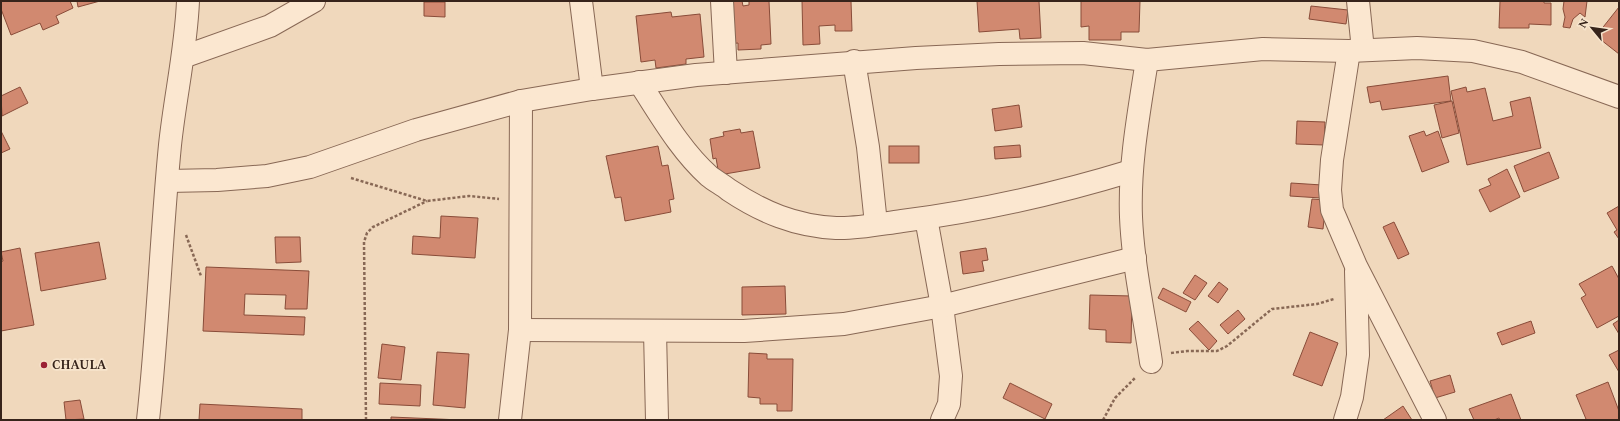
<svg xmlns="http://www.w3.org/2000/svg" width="1620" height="421" font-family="Spectral,serif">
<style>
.building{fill:#d18970;stroke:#894c39}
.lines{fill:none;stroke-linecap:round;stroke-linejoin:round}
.minor-casing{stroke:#886855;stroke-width:24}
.path{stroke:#886855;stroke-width:2.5;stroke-dasharray:3 2;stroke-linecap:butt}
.minor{stroke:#fbe7d0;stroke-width:22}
.poi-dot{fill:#9b2236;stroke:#f7e4cc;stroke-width:1.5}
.labels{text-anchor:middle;stroke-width:3.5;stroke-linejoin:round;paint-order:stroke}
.poi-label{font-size:12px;font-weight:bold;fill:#37241b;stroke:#f7e4cc;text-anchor:start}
</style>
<rect width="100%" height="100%" fill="#f0d8bc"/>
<!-- building -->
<g class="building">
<polygon points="1,1 70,1 73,8 56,16 59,23 43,30 40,23 11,35 1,9"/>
<polygon points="77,1 100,1 78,7"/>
<polygon points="726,1 742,1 743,6 749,5 749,1 769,1 771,44 761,45 761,49 738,50 738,43 728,44"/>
<polygon points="802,1 851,1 852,31 835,31 835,25 819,26 820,44 803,45"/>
<polygon points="977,1 1039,1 1041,38 1020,39 1019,29 979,32"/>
<polygon points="1081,1 1140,1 1139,32 1121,32 1121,40 1089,40 1089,26 1081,27"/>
<polygon points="1500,1 1544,1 1544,3 1551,3 1551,25 1529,24 1529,28 1499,28"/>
<polygon points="1564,1 1587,1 1585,17 1580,13 1573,19 1570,28 1563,27 1565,17 1563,9"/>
<polygon points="424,2 445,2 445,17 424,16"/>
<polygon points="1311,6 1348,10 1346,24 1309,19"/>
<polygon points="1619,7 1619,54 1596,36"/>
<polygon points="671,12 672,17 700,14 704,57 686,59 686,64 656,68 655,60 641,62 636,16"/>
<polygon points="1448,76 1451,101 1382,110 1380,101 1370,103 1367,87"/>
<polygon points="20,87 28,103 2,116 1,96"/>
<polygon points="1466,87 1467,92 1485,88 1493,121 1513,116 1510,102 1530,97 1541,148 1467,165 1451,91"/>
<polygon points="1452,101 1459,133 1442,138 1434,105"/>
<polygon points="1019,105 1022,127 995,131 992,109"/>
<polygon points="1297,121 1325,122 1324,145 1296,144"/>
<polygon points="740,129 741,133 753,131 760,168 719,175 716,158 713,159 710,139 724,136 723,132"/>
<polygon points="1,131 10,149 1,153"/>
<polygon points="1424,131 1426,136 1438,131 1449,162 1422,172 1409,136"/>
<polygon points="1020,145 1021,157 995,159 994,147"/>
<polygon points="658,146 662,166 668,165 674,199 669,200 671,212 625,221 621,197 615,198 606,156"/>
<rect x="889" y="146" width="30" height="17"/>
<polygon points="1549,152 1559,178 1524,192 1514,166"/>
<polygon points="1507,169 1520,197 1490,212 1479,190 1491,185 1488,179"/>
<polygon points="1291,183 1322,185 1321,198 1290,196"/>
<polygon points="1312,199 1326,200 1323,229 1308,227"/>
<polygon points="1619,206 1619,239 1614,232 1617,230 1607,213"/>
<polygon points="441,216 478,218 475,258 412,254 413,236 440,238"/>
<polygon points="1394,222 1409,254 1398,259 1383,227"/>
<polygon points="275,237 300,237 301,262 276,263"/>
<polygon points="99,242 106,279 41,291 35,253"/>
<polygon points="20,248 34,325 1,331 1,262 3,261 1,252"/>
<polygon points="986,248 988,260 982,261 984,271 963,274 960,252"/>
<polygon points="1612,266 1619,279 1619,316 1597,328 1581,298 1586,295 1579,284"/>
<polygon points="206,267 309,271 307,309 285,309 286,295 245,294 244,315 305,317 304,335 203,331"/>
<polygon points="1195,275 1207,283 1195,300 1183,293"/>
<polygon points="1219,282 1228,289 1218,303 1208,296"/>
<polygon points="785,286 786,314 742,315 742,287"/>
<polygon points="1163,288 1191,302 1186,312 1158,298"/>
<polygon points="1090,295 1132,296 1131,343 1106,342 1106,330 1089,329"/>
<polygon points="1238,310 1245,319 1228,334 1220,325"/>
<polygon points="1619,320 1619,334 1613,324"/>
<polygon points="1198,321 1217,341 1209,350 1189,329"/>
<polygon points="1531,321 1535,333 1502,345 1497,333"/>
<polygon points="1310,332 1338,343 1322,386 1293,375"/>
<polygon points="382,344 405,347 401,380 378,378"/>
<polygon points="1619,350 1619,372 1609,355"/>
<polygon points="437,352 469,354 465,408 433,405"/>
<polygon points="749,353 767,354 767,359 793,359 792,411 777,411 777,404 760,404 760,398 748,397"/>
<polygon points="1450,375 1455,392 1435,398 1430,381"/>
<polygon points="1608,382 1619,411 1619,420 1583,420 1586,419 1576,395"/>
<polygon points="380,383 421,385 420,406 379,404"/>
<polygon points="1010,383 1052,404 1045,419 1003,398"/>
<polygon points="1511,394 1521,420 1500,420 1499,418 1494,420 1474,420 1469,409"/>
<polygon points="80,400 84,419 66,420 64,402"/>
<polygon points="200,404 302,409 302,420 199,420"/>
<polygon points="1403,406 1412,420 1383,420"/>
<polygon points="391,417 461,420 391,420"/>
</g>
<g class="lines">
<defs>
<g id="minor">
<polyline points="581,1 592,89"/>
<polyline points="722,1 726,73"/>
<polyline points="1358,1 1363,50"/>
<polyline points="1349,51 1332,160 1330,190 1332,210 1356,266 1435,420"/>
<polyline points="183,57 270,26 314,1"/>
<path d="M1147 60C1139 112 1129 164 1131 217 1133 265 1144 314 1151 362"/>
<polyline points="854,61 868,147 876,224"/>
<path d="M639 82C660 114 680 150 709 176 715 181 723 185 729 190 762 212 795 226 836 228 857 229 880 224 902 221 980 211 1056 194 1131 171"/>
<polyline points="168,181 217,180 267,176 310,167 416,130 521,101 592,89 696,75 916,58 999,54 1083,53 1147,60 1263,49 1349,51 1417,48 1473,51 1522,62 1619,97"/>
<polyline points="926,218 942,306 951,376 949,404 942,420"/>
<polyline points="520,330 744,331 844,324 942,306 1135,258"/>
<polyline points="655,331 657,420"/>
<path d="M148 420C158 329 161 237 170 145 175 97 186 50 188 1"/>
<polyline points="510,420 520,330 521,101"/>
<polyline points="1345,420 1352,397 1358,355 1356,271"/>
</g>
</defs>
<!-- minor casing -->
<use href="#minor" class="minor-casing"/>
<!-- path -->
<g class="path">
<polyline points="351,178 427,201 469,196 499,199"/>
<polyline points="186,235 201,276"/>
<polyline points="1171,353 1187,351 1217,351 1227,346 1272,309 1317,304 1334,299"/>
<polyline points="366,420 364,242 367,233 373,227 427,201"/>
<polyline points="1103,420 1115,398 1135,378"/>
</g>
<!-- minor -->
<use href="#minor" class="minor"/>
</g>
<!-- markers -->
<circle class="poi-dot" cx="44" cy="365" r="4"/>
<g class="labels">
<!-- poi labels -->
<g class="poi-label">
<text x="52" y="369">CHAULA</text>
</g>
</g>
<!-- border -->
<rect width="1620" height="421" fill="none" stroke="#37241b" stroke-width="4"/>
<!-- north arrow -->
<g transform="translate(1592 28) rotate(299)" stroke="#f7e4cc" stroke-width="3" paint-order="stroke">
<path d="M0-3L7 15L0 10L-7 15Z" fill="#37241b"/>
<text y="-6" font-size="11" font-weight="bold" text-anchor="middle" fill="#37241b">N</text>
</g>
</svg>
